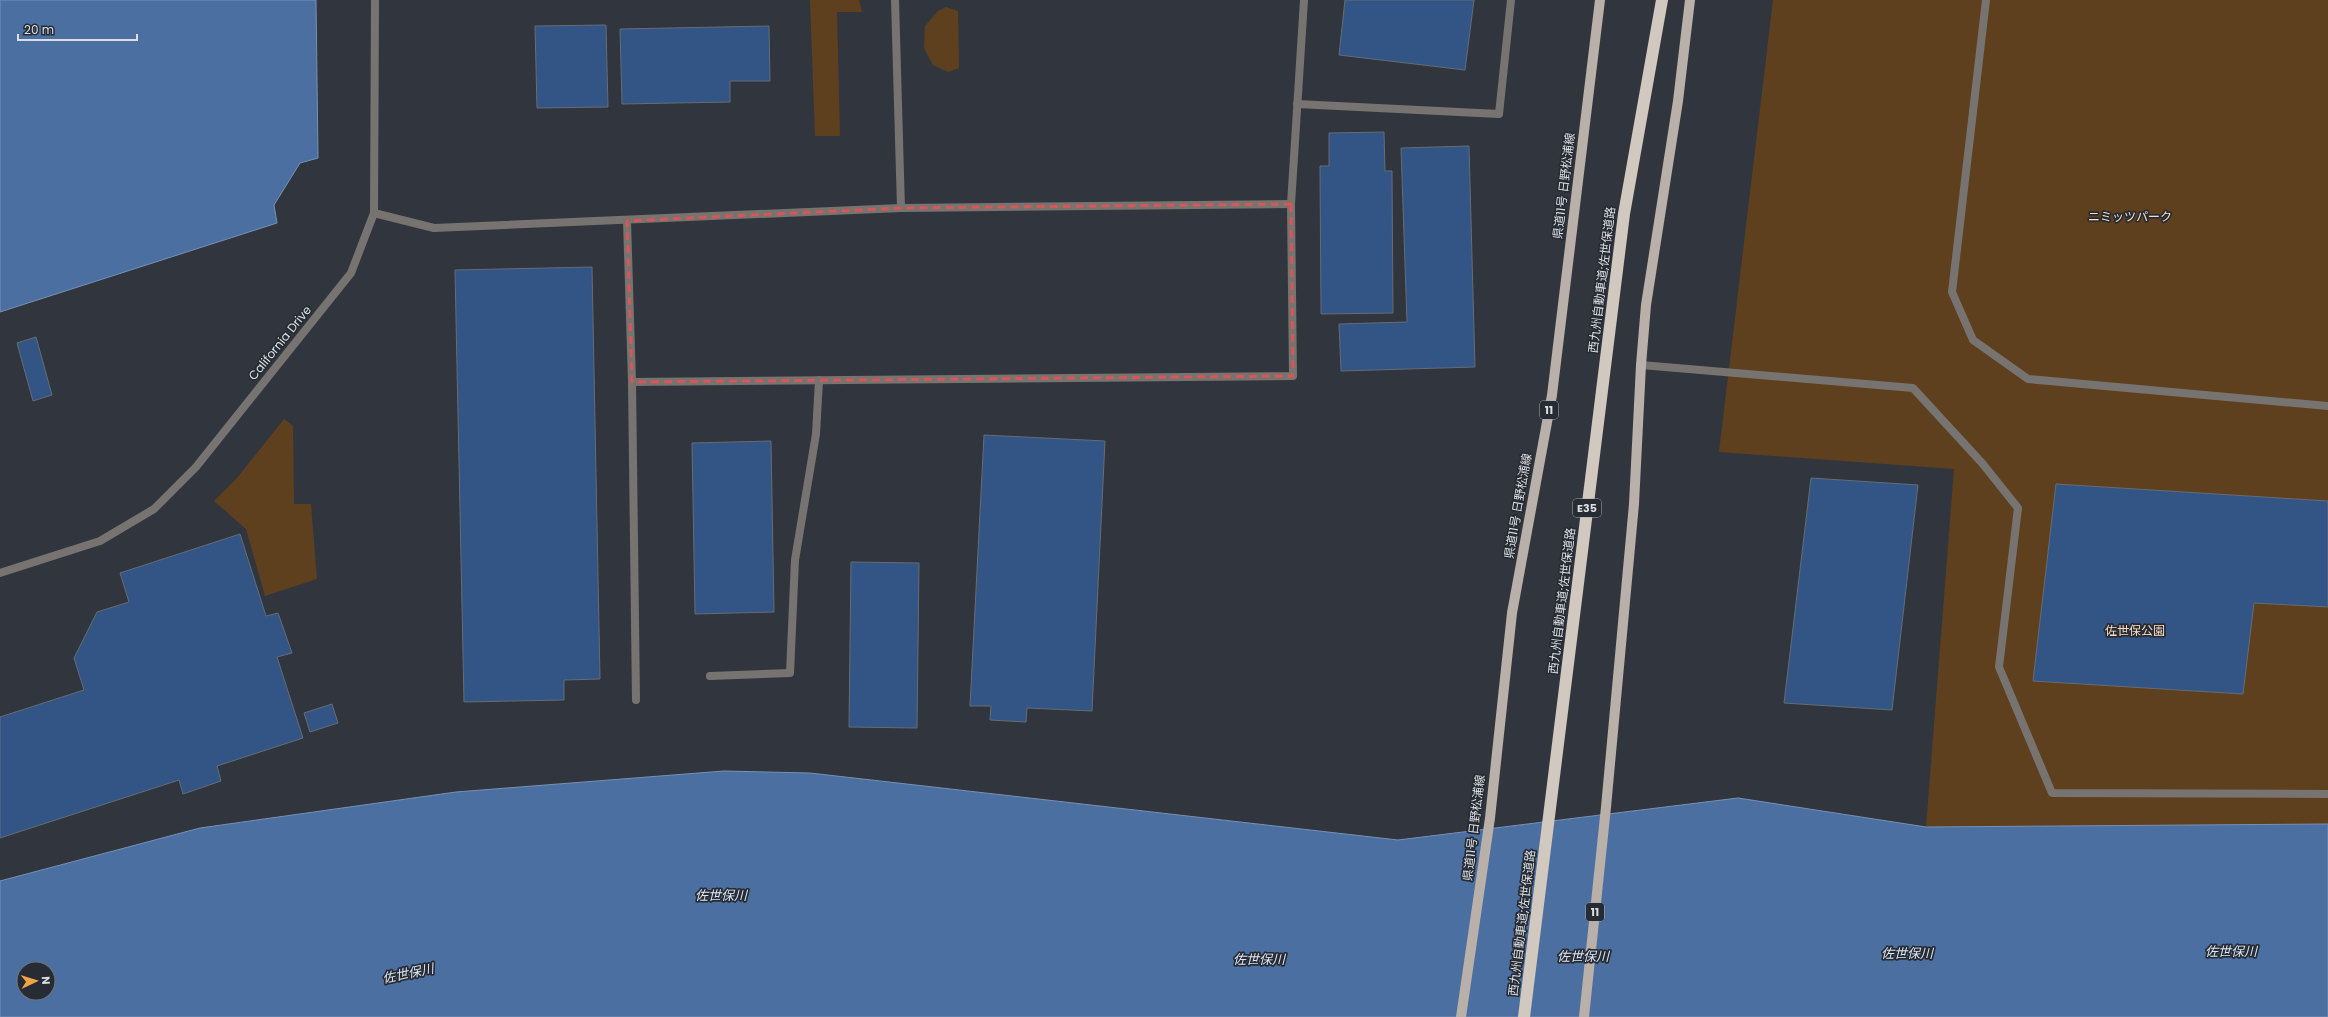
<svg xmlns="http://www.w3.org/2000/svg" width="2328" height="1017" font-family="Poppins,'Noto Sans JP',sans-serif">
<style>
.green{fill:#5f401e}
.water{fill:#4c6fa1;stroke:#7791b5;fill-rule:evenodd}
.building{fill:#335585;stroke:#656c75}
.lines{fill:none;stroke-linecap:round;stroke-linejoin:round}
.lane{stroke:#777370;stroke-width:8}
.street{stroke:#777370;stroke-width:8}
.primary{stroke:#b8b0a9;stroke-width:10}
.highway{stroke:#d1c8bf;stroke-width:12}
.marked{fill:none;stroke:#d75657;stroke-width:3;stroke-dasharray:8 5;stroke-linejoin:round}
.labels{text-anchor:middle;stroke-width:3.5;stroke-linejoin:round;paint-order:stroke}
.shield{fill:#272c34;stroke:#a5a9af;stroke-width:1}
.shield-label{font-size:11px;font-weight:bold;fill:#dbdfe4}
.street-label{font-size:12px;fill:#dbdfe4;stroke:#272c34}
.park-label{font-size:12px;fill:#f9ddc2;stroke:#272c34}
.water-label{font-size:13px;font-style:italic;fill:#dbe5f4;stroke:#272c34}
</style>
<rect width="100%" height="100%" fill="#31363e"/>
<!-- green -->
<g class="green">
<polygon points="810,0 859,0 862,12 837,12 840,136 815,136"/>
<polygon points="1773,0 2328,0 2328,824 1926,827 1954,469 1719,452"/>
<polygon points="946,7 958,11 959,68 948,72 933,65 924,48 925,26 938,11"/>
<polygon points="284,419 293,426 294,504 311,504 317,579 265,596 246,529 214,501 237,478"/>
</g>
<!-- water -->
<g class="water">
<polygon points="0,0 316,0 318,158 300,163 274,205 277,223 0,312"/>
<path d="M724 771 810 773 1398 840 1738 798 1926 827 2328 824V1017H0V881L200 828 456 792ZM24 969H48V993H24Z"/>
</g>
<!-- building -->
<g class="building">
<polygon points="1345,0 1474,0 1465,70 1339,55"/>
<polygon points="606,25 608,107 537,108 535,26"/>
<polygon points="769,26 770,81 730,81 730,102 622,104 620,29"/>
<polygon points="1384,132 1385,171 1392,171 1393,313 1321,314 1320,166 1329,166 1329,133"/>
<polygon points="1469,146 1475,367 1341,371 1339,324 1407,322 1401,148"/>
<polygon points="592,267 600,679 564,680 564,700 464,702 455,270"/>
<polygon points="36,337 52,395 33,401 17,343"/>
<polygon points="984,435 1105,441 1092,711 1027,708 1026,722 990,720 991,706 970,706"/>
<polygon points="771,441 774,612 695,614 692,443"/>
<polygon points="1811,478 1918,485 1892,710 1784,703"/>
<polygon points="2056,484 2328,501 2328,607 2254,603 2243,694 2033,681"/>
<polygon points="240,534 266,616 278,613 292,653 277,657 303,738 217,766 221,781 183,794 179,780 0,838 0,717 84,690 74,658 97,612 129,602 120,573"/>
<polygon points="851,562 919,563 917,728 849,727"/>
<polygon points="332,704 338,723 310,732 304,713"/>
</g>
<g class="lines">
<!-- lane -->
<g class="lane">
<polyline points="1986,0 1952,292 1973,340 2028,379 2328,406"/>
<polyline points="1297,104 1499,114 1511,0"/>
<polyline points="1641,365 1913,388 1982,463 2018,508 1999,667 2052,793 2328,794"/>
<polyline points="710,676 790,673 795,560 816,434 819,380"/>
</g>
<!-- street -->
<g class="street">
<polyline points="895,0 901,208"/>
<polyline points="374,213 434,228 901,208 1291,204"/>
<polyline points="627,221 632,382 636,700"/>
<polyline points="632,382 1293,376 1291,204 1304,0"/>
<polyline points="0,573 100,541 154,509 196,467 351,273 374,213 375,0"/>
</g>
<!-- primary -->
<g class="primary">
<polyline points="1461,1017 1490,818 1512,613 1552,395 1600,0"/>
<polyline points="1584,1017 1606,807 1634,504 1641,365 1646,305 1678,101 1690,0"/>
</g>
<!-- highway -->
<polyline class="highway" points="1524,1017 1624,214 1662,0"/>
</g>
<!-- marked area -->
<path class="marked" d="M1291 204 1293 376 632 382 627 221 901 208Z"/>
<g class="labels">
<!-- shield labels -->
<g class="shield">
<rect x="1540" y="401" width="18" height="18" rx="3"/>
<rect x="1573" y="499" width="28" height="18" rx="3"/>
<rect x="1586" y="903" width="18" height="18" rx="3"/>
</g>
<g class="shield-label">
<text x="1549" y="414">11</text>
<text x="1587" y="512">E35</text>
<text x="1595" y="916">11</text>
</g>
<!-- street labels -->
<g class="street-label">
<text transform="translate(1564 186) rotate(-83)" y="4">県道11号 日野松浦線</text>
<text transform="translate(1602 280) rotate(-83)" y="4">西九州自動車道;佐世保道路</text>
<text transform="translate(280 343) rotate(-51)" y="4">California Drive</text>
<text transform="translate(1518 506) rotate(-80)" y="4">県道11号 日野松浦線</text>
<text transform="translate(1562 601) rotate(-83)" y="4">西九州自動車道;佐世保道路</text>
<text transform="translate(1474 828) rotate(-83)" y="4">県道11号 日野松浦線</text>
<text transform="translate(1522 923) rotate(-83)" y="4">西九州自動車道;佐世保道路</text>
</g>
<!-- park labels -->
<g class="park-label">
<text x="2130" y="221">ニミッツパーク</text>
<text x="2135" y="635">佐世保公園</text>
</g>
<!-- water labels -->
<g class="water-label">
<text x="721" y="900">佐世保川</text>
<text x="2231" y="956">佐世保川</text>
<text x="1907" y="958">佐世保川</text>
<text x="1583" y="961">佐世保川</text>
<text x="1259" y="964">佐世保川</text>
<text transform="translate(408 973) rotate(-12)" y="5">佐世保川</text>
</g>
</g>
<!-- north arrow -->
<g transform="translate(36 981) rotate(86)"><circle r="19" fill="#272c34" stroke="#6f747a"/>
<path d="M0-3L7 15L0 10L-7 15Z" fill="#f4a344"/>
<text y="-6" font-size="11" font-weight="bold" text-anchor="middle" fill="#dbdfe4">N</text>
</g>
<!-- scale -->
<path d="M18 34v6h119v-6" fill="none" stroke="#dbdfe4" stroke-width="2"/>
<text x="24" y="34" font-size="12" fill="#dbdfe4" stroke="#272c34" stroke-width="3" paint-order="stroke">20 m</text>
</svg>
